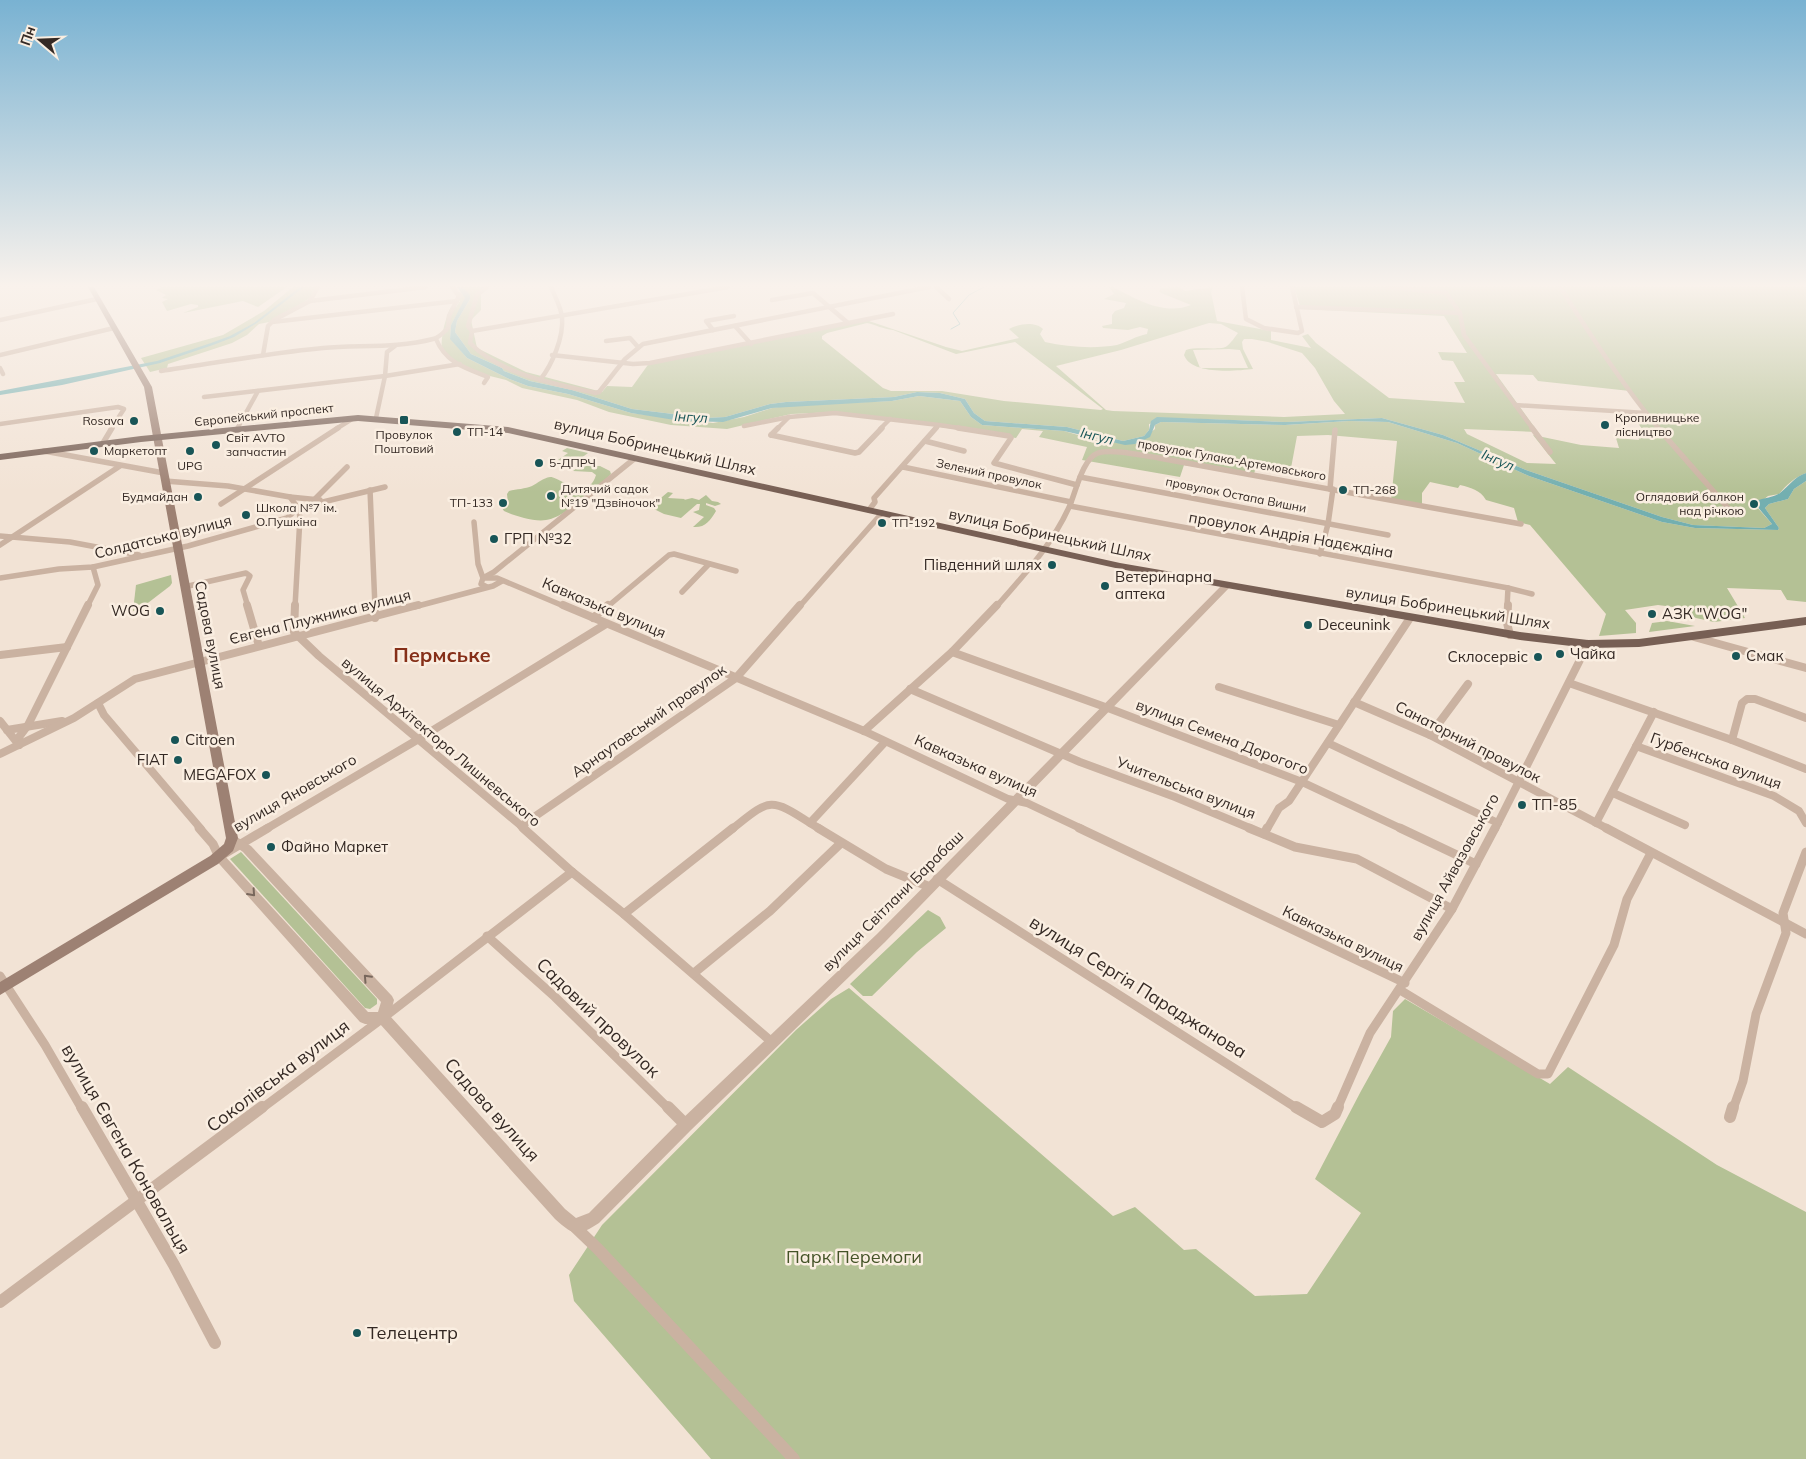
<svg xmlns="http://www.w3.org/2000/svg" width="1806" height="1459" font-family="Mulish,sans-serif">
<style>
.green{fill:#b4c195;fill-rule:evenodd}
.water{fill:#73afb0}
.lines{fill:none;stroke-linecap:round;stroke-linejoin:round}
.stream{stroke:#73afb0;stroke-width:1}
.minor-far4{stroke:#cab2a1;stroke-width:4.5}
.minor-far3{stroke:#cab2a1;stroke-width:5.5}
.minor-far2{stroke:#cab2a1;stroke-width:8}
.minor-far1{stroke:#cab2a1;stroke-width:9}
.minor{stroke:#cab2a1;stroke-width:12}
.tertiary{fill:#cab2a1;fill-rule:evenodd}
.secondary{fill:#9d8173;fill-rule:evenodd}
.primary{fill:#775f54;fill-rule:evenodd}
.oneway{stroke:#78675c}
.poi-dot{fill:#185557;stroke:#faeee1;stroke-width:2}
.labels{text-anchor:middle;stroke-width:5;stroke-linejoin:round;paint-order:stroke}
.far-street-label{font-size:12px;fill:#342924;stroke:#faeee1}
.far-poi-label{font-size:12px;fill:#342924;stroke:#faeee1;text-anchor:start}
.far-water-label{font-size:14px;font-style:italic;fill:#185557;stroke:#faeee1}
.street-label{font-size:15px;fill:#342924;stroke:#faeee1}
.poi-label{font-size:15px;fill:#342924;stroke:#faeee1;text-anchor:start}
.near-street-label{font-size:18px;fill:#342924;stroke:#faeee1}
.near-park-label{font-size:18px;fill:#445327;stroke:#faeee1}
.near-poi-label{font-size:18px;fill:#342924;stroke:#faeee1;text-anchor:start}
.district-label{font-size:20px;font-weight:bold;fill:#863019;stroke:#faeee1}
</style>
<rect width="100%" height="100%" fill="#f2e3d5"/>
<!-- green -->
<g class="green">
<polygon points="162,287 287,287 258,307 243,301 183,313 198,307 198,305 191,304 167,311 162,302 168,299 162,298 166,295 156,290"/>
<polygon points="293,287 316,287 311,297 304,302 269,322 259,324 247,335 232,343 168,364 167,368 150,372 141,358 223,335 264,311"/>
<path d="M462 287H488L481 294V310L471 320 477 348 526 372 602 392 607 386 632 387 650 362 863 319 946 347 962 351 1019 338 1009 329C1018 324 1035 321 1043 329L1040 334 1045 342C1068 347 1094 349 1117 345 1127 342 1136 336 1147 334L1148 329 1140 327 1128 330 1103 328 1102 326 1112 324V315L1115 311 1124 308 1126 303 1104 299 1114 294 1109 287H1113C1136 299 1164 316 1191 305L1161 293 1159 291 1161 288 1179 287 1185 291 1213 287 1211 292 1217 321 1271 331V340L1311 348 1302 336 1308 334 1316 343 1389 398 1465 403 1454 382H1465L1453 361 1442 360 1438 352 1467 353 1444 316 1301 309 1294 287H1806V473C1795 477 1786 485 1779 494L1768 496 1756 506 1772 524 1764 528 1693 525 1662 517 1526 470 1443 435 1382 418 1286 422 1172 418 1149 424V430L1144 436 1123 441 1067 427 985 421 974 413 965 399 940 393 917 392 894 397 786 402 770 404 725 417 706 418 632 409 572 390 530 381 504 371 502 368 471 354 455 332 457 321 470 299ZM867 323C876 325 883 329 893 330L956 354 1015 342 1103 409 1101 410 1004 401 942 391H891L883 388 822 339V336L827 333ZM1209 323 1221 324 1238 333C1235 337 1231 343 1227 346 1221 351 1197 346 1186 350L1184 355C1191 375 1235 371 1253 369L1243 349 1242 342 1244 339H1252L1268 342 1302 353 1315 368 1334 401 1345 414 1284 417 1113 411 1106 410 1056 366 1121 350ZM1229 349 1240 350 1248 368H1200L1193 350ZM1496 374 1533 375 1538 381 1630 391 1649 414H1632L1644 432 1637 434 1639 440 1616 438 1619 448 1581 445 1533 435 1556 464 1527 463 1467 434 1464 429 1538 432Z"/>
<path d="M456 292H460L466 298 451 325 450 338 467 358 507 378 528 386 568 394 631 413 713 423 744 417 772 408 792 405 892 401 919 396 960 401 971 417 982 425 1064 431 1099 441 1135 444 1155 429V425L1161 422 1285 425 1349 421 1388 422 1457 443 1529 476 1662 522 1695 528 1778 530 1779 528 1765 508 1769 504 1788 499 1794 489 1806 481V602L1787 600 1781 590 1727 588 1745 618 1714 622 1696 618 1673 607 1658 605 1625 610 1636 623V633L1599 636 1606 614 1530 525 1518 522 1514 508 1486 500C1480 490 1472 488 1460 485L1458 488 1430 482 1422 493V508L1391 501 1397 441 1328 435 1297 436 1291 468 1258 463 1253 476 1184 465 1180 477 1082 460 1087 447 1039 437 1043 431 1022 429 1016 438 836 412 791 414 727 429 671 425 609 412 577 400 522 388 506 380 482 374 457 362 442 352C440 340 445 318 451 307H456L460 301 456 300Z"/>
<polygon points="567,448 588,453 573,464 558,460 568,453 562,451"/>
<path d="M580 466H600L610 471 611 474C598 487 564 518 546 520 534 522 515 516 504 511L502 508 508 504 507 494 509 491C517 489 525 489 532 486 538 483 543 478 550 477 558 476 588 503 596 475L592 472 573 471Z"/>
<path d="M668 492 673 493 668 498 685 499 684 500 692 498 699 500 706 495 712 501 718 502 721 504 715 506 706 503V505L714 508 716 511C710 521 705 528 693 527L704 517 693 512 699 510 700 504H697L681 518 664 514 650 507Z"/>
<polygon points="171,575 172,583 170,586 140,609 133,611 136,585"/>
<polygon points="1667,621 1695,626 1649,632 1652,623"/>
<polygon points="241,852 377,999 377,1004 370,1009 365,1008 230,859"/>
<polygon points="928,910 940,917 946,928 917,952 872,996 863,996 850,984"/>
<polygon points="849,988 1113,1216 1135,1207 1184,1250 1196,1249 1255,1296 1307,1294 1361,1213 1315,1179 1361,1091 1391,1037 1393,1011 1405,999 1550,1084 1568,1067 1717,1165 1806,1212 1806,1459 711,1459 574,1301 569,1275 602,1225 796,1030 831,999"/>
</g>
<!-- water -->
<g class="water">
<polygon points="300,287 304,287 257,323 234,337 213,345 160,363 62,385 0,395 0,391 157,361 211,343 230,336 254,323"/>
<path d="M457 287H462L470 295V299L457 321 455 332 471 354 502 368 504 371 530 381 572 390 632 409 706 418 725 417 770 404 786 402 894 397 917 392 940 393 965 399 974 413 985 421 1067 427 1123 441 1144 436 1149 430 1151 421 1157 417 1286 422 1382 418 1443 435 1526 470 1662 517 1693 525 1764 528 1772 524 1756 505V501C1763 498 1775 497 1780 493 1789 486 1794 477 1806 473V481L1794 489 1788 499 1769 504 1765 508 1779 528 1778 530 1695 528 1662 522 1529 476 1457 443 1388 422 1349 421 1285 425 1161 422 1155 425 1150 437 1135 444 1125 445 1064 431 982 425 971 417 960 401 919 396 892 401 772 408 723 422 681 421 631 413 568 394 528 386 507 378 467 358 450 339 451 325 465 298Z"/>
</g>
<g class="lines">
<!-- stream -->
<polyline class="stream" points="951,329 960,324 953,313 969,295 984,287"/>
<!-- minor-far4 -->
<g class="minor-far4">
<path d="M487 287 477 295 468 326 472 331 470 343C501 375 553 383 595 393L599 392 625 359 643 344 929 287"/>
<polyline points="936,287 949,299"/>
<polyline points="1242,287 1246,319 1264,328 1298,333 1302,331 1292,287"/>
<polyline points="1388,287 1446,293 1460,313 1464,335 1533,429"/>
<path d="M1560 287C1591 336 1622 384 1659 429"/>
<polyline points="772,300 813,293 848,323"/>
<polyline points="310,301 318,287"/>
<polyline points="1296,307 1460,313"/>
<polyline points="0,320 97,299"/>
<polyline points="274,320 310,301 426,287"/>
<polyline points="735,326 751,344"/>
<polyline points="713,330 706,321 734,316"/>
<polyline points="472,331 728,287"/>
<path d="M436 339C446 363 465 368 488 377L484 383"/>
<polyline points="606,341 630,338 638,347"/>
<polyline points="0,355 114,328"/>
<polyline points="263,355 268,326 272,322 457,301"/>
<polyline points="552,355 633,364 650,363 893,314"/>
<polyline points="0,368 3,374"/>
<path d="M161 371C215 363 269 353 323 348 360 345 398 348 433 339 439 338 444 332 448 328L449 316 459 296 452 287"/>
<path d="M540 380C552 365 564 337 562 317 561 307 555 297 551 287"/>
<polyline points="204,397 385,376 460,364"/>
<polyline points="1515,405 1646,413"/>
<polyline points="376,418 385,376 387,352 395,346"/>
<polyline points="0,424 118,407 124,409 111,429"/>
<polyline points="744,426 789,417 835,413 939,425"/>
<polyline points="237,429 258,391"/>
<polyline points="336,429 352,419"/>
<polyline points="777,429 789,417"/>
<polyline points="880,429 890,419"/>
<polyline points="935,429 939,425 966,429"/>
</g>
<!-- minor-far3 -->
<g class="minor-far3">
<polyline points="958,428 1009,436 1011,438 994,463 1077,485"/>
<polyline points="1532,428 1550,452"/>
<polyline points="1658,428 1729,509"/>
<polyline points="237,430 238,428"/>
<polyline points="771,435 855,453 859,452 882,428"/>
<polyline points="771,435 778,428"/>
<polyline points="925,441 964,451"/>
<polyline points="103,443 112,428"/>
<polyline points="44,451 164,473"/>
<polyline points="903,467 1071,502"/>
<polyline points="1080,477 1388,535"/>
<polyline points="165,481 228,486 290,497 298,508 300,517 295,607"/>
<polyline points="1330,489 1335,430"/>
<polyline points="370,490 375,607"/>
<polyline points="290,497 320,500"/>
<polyline points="315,499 347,467"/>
<polyline points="221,504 338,428"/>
<polyline points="1070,506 1508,588 1507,607"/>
<polyline points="869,510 875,502 874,498 936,428"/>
<polyline points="474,522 478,564 483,578 494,572 634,459"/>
<polyline points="0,536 70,542 139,555"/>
<polyline points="0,545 120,466"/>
<polyline points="1320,554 1328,524 1333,489"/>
<polyline points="0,578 59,569 93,567 188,546 287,518 298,508 385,487"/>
<polyline points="184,587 246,573 250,576 243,590 248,607"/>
<polyline points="487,587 481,584 483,578 497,578 566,607"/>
<polyline points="1508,588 1532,594"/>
<polyline points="682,592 709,564"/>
<polyline points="87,607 98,585 93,567"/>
<polyline points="414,607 493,586 502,581"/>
<polyline points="607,607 669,555 674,554 736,571"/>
<polyline points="799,607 882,513"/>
<path d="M996 607C1024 575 1053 544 1070 505 1076 491 1083 458 1098 453 1112 448 1144 456 1159 458L1521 524"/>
</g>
<!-- minor-far2 -->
<g class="minor-far2">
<polyline points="247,605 259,646"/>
<polyline points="295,605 294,632 319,656 525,829"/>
<polyline points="375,605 375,618"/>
<polyline points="563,605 864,731 1008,799 1027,803 1082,829"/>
<polyline points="1508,605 1507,623 1510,635"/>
<polyline points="593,618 608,605"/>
<polyline points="1694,637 1806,668"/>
<polyline points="952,652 1108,708 1302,782 1402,829"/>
<polyline points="0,655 67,647"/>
<polyline points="1569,683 1732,740 1806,769"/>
<polyline points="1219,687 1339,725"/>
<polyline points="910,689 1080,762 1175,797 1252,829"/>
<polyline points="1354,702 1430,735 1608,829"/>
<polyline points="98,703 104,715 201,829"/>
<polyline points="0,721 19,745"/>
<polyline points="7,730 62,721"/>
<polyline points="864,731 952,652 997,605"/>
<polyline points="1430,735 1468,684"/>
<polyline points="1732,740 1742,703 1747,699 1755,699 1806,718"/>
<polyline points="1328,743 1498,823"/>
<polyline points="19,745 19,737 28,725 88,605"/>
<polyline points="1636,746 1774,796 1799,811 1806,823"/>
<polyline points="0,754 74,718 135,679 418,605"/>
<polyline points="1613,793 1685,825"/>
<polyline points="810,823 820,829"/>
<polyline points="1596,823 1654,712"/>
<polyline points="521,826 736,678 800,605"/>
<polyline points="266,829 417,740 606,624"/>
<path d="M732 829C769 800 769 796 810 823L885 742"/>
<polyline points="1267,829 1279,808 1289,801 1410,618"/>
<polyline points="1495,829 1588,644"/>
</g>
<!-- minor-far1 -->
<g class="minor-far1">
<polyline points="199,828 213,844 219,857 268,828"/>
<polyline points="523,828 572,872 624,914 773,1043"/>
<polyline points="818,828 886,869 930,887"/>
<polyline points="1079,828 1405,983"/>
<polyline points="1249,828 1295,847 1357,859 1452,909"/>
<polyline points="1400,828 1476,864"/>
<polyline points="1606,828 1806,934"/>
<polyline points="1264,834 1267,828"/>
<polyline points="937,879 1298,1109"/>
<polyline points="624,914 733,828"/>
<polyline points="487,936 555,997 669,1109"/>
<polyline points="694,973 770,911 841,843"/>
<polyline points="0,976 45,1045 82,1109"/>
<polyline points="1400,990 1538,1074 1548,1074 1614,945 1627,899 1651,853"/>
<polyline points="261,1109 383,1018 572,872"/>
<polyline points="1337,1109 1370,1033 1452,909 1495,828"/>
<polyline points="1733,1109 1743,1081 1756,1014 1786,933 1783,913 1806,852"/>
</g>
<!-- minor -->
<g class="minor">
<polyline points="82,1107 174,1265 215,1343"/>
<polyline points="668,1107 686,1125"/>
<polyline points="1296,1107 1322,1122 1335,1114 1338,1107"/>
<polyline points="1730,1117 1733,1107"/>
<polyline points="574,1226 598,1249 794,1459"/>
<polyline points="0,1302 262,1107"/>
</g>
<!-- tertiary -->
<path class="tertiary" d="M1226 583 1229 584 1230 586 1229 588 885 942 691 1130 599 1223C577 1237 574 1236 555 1219L380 1024H365L360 1022 213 857 215 854 219 853 223 854 368 1012H378L381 1002 243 852 228 841 226 838 228 835 232 834 251 846 392 996 394 1000 390 1016 565 1209 576 1218 589 1213 681 1120 877 934 1223 584Z"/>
<!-- secondary -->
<polygon class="secondary" points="88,287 94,287 152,387 238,838 233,851 218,864 0,995 0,982 210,856 224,844 226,838 144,387"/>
<!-- primary -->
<polygon class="primary" points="358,415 508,427 1120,563 1520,632 1588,640 1639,639 1806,617 1806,625 1639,647 1588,648 1520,640 1120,569 508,433 358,421 141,442 0,460 0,454 141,436"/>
</g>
<!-- one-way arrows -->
<defs><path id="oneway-chevron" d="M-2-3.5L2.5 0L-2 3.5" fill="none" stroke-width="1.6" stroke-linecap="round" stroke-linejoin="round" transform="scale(1.25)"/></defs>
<g class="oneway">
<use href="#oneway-chevron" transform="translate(252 893) rotate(48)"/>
<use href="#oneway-chevron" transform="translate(367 978) rotate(-133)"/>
</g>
<!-- sky -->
<linearGradient id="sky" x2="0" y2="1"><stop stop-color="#79b2d2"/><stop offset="0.58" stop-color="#f9f2ec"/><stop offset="1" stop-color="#f9f2ec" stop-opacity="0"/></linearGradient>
<rect width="1806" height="492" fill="url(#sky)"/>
<!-- markers -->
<g class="poi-dot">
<rect x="399" y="415" width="10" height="10" rx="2.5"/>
<circle cx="134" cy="421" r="5"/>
<circle cx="1605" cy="425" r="5"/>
<circle cx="457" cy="432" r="5"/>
<circle cx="216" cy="445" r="5"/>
<circle cx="94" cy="451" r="5"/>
<circle cx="190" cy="451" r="5"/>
<circle cx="539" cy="463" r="5"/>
<circle cx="1343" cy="490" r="5"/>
<circle cx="551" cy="496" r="5"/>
<circle cx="198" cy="497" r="5"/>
<circle cx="503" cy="503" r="5"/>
<circle cx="1754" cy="504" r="5"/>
<circle cx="246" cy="515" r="5"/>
<circle cx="882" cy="523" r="5"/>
<circle cx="494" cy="539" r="5"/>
<circle cx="1052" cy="565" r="5"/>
<circle cx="1105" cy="586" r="5"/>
<circle cx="160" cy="611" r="5"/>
<circle cx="1652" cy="614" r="5"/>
<circle cx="1308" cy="625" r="5"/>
<circle cx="1560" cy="654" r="5"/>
<circle cx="1736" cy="656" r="5"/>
<circle cx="1538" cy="657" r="5"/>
<circle cx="175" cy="740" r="5"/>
<circle cx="178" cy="760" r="5"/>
<circle cx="266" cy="775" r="5"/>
<circle cx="1522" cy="805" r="5"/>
<circle cx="271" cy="847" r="5"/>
<circle cx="357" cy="1333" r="5"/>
</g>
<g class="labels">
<!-- far-street labels -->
<g class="far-street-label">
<text transform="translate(264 415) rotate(-6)" y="4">Європейський проспект</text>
<text transform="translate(1232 460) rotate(10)" y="4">провулок Гулака-Артемовського</text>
<text transform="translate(989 474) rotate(12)" y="4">Зелений провулок</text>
<text transform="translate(1236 495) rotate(11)" y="4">провулок Остапа Вишни</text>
</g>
<!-- far-poi labels -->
<g class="far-poi-label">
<text x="1615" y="422">Кропивницьке<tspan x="1615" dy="14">лісництво</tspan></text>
<text x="124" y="425" text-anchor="end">Rosava</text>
<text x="467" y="436">ТП-14</text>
<text x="404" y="439" text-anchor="middle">Провулок<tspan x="404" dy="14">Поштовий</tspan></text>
<text x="226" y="442">Світ AVTO<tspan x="226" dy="14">запчастин</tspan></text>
<text x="104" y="455">Маркетопт</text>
<text x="549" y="467">5-ДПРЧ</text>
<text x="190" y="470" text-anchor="middle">UPG</text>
<text x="561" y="493">Дитячий садок<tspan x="561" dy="14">№19 "Дзвіночок"</tspan></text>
<text x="1353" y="494">ТП-268</text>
<text x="188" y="501" text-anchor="end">Будмайдан</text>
<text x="1744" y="501" text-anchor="end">Оглядовий балкон<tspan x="1744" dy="14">над річкою</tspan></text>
<text x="493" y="507" text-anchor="end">ТП-133</text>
<text x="256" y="512">Школа №7 ім.<tspan x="256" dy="14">О.Пушкіна</tspan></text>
<text x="892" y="527">ТП-192</text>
</g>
<!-- far-water labels -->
<g class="far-water-label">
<text transform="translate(691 417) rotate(3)" y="5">Інгул</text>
<text transform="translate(1097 436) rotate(14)" y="5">Інгул</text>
<text transform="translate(1498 460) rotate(23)" y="5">Інгул</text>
</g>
<!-- street labels -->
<g class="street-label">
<text transform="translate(655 447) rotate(13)" y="5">вулиця Бобринецький Шлях</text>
<text transform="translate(1050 535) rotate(12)" y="5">вулиця Бобринецький Шлях</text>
<text transform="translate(1291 535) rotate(10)" y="5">провулок Андрія Надєждіна</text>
<text transform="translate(163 537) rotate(-14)" y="5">Солдатська вулиця</text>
<text transform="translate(604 608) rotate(23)" y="5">Кавказька вулиця</text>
<text transform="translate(1448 608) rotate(9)" y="5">вулиця Бобринецький Шлях</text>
<text transform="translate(320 617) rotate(-14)" y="5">Євгена Плужника вулиця</text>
<text transform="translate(210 635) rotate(79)" y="5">Садова вулиця</text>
<text transform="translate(649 721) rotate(-35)" y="5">Арнаутовський провулок</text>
<text transform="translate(1222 737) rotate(21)" y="5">вулиця Семена Дорогого</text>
<text transform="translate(441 742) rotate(40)" y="5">вулиця Архітектора Лишневського</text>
<text transform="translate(1468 742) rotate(27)" y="5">Санаторний провулок</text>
<text transform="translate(1716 761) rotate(20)" y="5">Гурбенська вулиця</text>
<text transform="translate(976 766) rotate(24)" y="5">Кавказька вулиця</text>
<text transform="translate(1186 788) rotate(21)" y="5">Учительська вулиця</text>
<text transform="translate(295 793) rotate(-30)" y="5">вулиця Яновського</text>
<text transform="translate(1455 867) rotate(-61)" y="5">вулиця Айвазовського</text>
<text transform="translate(893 901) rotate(-45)" y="5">вулиця Світлани Барабаш</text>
<text transform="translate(1343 939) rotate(26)" y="5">Кавказька вулиця</text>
</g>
<!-- poi labels -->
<g class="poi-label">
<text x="504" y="544">ГРП №32</text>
<text x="1042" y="570" text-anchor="end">Південний шлях</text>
<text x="1115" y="582">Ветеринарна<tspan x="1115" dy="17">аптека</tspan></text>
<text x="150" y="616" text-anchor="end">WOG</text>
<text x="1662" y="619">АЗК "WOG"</text>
<text x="1318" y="630">Deceunink</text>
<text x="1570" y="659">Чайка</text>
<text x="1746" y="661">Смак</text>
<text x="1528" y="662" text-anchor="end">Склосервіс</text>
<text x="185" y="745">Citroen</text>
<text x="168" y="765" text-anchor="end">FIAT</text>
<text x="256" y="780" text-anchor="end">MEGAFOX</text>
<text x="1532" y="810">ТП-85</text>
<text x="281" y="852">Файно Маркет</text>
</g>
<!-- near-street labels -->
<g class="near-street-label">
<text transform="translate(1138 987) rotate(32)" y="6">вулиця Сергія Параджанова</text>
<text transform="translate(598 1018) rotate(44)" y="6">Садовий провулок</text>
<text transform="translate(278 1076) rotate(-37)" y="6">Соколівська вулиця</text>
<text transform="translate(492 1110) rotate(48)" y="6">Садова вулиця</text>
<text transform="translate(126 1149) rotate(60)" y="6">вулиця Євгена Коновальця</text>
</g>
<!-- near-park labels -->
<g class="near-park-label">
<text x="854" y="1263">Парк Перемоги</text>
</g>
<!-- near-poi labels -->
<g class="near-poi-label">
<text x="367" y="1339">Телецентр</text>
</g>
<!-- district labels -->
<g class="district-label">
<text x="442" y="662">Пермське</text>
</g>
</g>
<!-- north arrow -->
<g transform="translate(40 40) rotate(289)" stroke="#faeee1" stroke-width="4" paint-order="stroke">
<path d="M0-4L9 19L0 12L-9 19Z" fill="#342924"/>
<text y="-8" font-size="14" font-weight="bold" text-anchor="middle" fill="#342924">Пн</text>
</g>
</svg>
